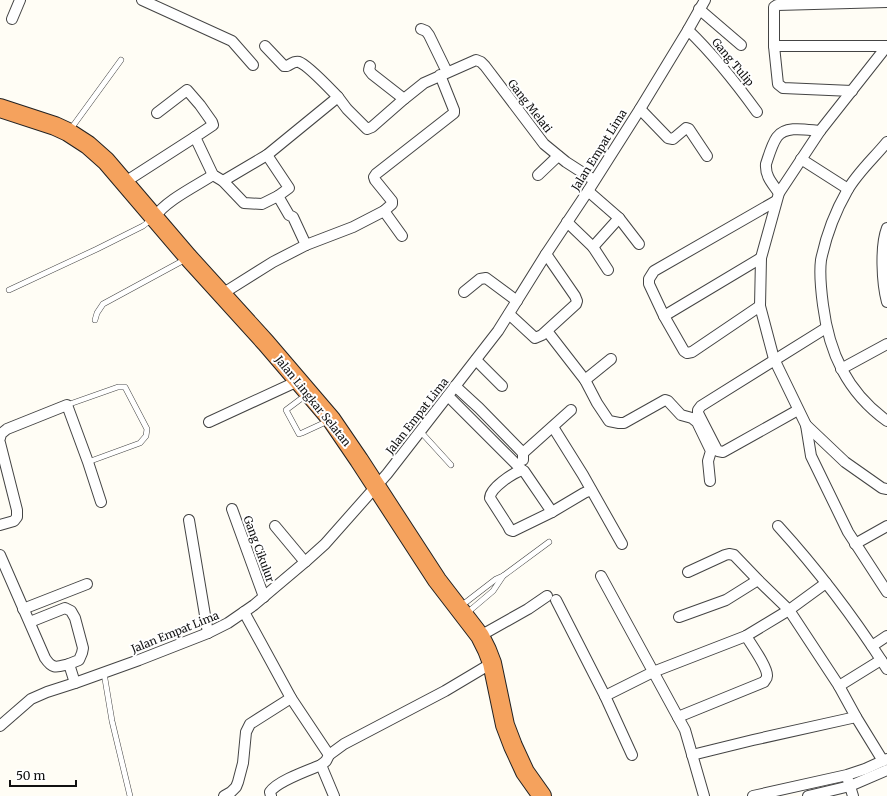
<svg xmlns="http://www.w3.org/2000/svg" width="887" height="796" font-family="Merriweather,serif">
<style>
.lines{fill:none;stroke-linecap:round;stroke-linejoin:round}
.lane-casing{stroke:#444;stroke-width:6}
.street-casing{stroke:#444;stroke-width:12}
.highway-casing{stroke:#222;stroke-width:20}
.lane{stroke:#fff;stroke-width:5}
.street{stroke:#fff;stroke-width:10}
.highway{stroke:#f5a25d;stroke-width:18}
.labels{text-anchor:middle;stroke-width:4;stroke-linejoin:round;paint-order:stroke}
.street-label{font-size:11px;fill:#111;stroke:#fff}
</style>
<rect width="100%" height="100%" fill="#fffdf5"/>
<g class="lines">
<defs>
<g id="lane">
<polyline points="70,130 121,60"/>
<polyline points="9,290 97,249 143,226 152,219"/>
<polyline points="95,320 97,313 103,304 186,259"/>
<polyline points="306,395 286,410 299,434 302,433 328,421"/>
<polyline points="67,405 118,387 125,387 147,429 146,436 140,443 88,462"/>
<polyline points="420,431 451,465"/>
<polyline points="461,606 496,579 503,576 549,542"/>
<polyline points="467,613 493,591 503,576"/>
<polyline points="104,673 112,721 130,796"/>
</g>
<g id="street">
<polyline points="142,0 232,41 253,65"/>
<polyline points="699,9 741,45"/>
<polyline points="12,19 20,0"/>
<polyline points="421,29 426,31 429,35 447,72"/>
<path d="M688 30C714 55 736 83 757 112"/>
<path d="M265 46 284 66H287C291 64 294 61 299 62 308 65 330 89 338 97"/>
<polyline points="774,46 778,84 783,88 852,91"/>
<polyline points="886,46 774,46 774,7 777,5 887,2"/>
<polyline points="887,46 820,131 779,193 761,258 760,306 774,359 806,425 811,456 848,532 887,592"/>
<polyline points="370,66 369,70 372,74 404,99"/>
<polyline points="640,109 668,138 673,139 686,128 689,129 707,156"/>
<polyline points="157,113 187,90 200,105 212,122 213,125 195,137 213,175 223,181 244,203 262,204 278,196 289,215 293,217 306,245"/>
<path d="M887 142C874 158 857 173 847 191 835 212 826 236 821 260 819 275 821 290 823 305 829 353 847 392 887 421"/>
<polyline points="267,155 289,188 278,196"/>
<polyline points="801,159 848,189"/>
<polyline points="538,175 558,156"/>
<polyline points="223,181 267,155 338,97 347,109 367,129 372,127 404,99 424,83 476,60 481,62 485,66 544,144 566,162 594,180"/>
<polyline points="125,182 195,137"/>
<polyline points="588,191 619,218 639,244"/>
<path d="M779 193C772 183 765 176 766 164 769 155 772 144 777 137 786 125 807 130 820 131"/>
<polyline points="384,211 402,236"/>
<path d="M155 217C165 201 196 186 213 175"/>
<polyline points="567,222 593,247 608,270"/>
<path d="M887 228C880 246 882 283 887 302"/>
<polyline points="593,247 619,218"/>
<polyline points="464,292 480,279 486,278 517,301"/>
<polyline points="222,294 273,262 306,245 353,227 384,211 392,204 392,201 375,180 374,177 376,174 454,113 454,110 440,75"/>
<polyline points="760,306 692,352 687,353 684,351 664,316 649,284 649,279 654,271 776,201"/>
<polyline points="509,314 535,338 542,335 576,304 577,301 575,296 546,254"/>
<polyline points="664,316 761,258"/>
<polyline points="547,331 585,380 597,403 609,421 619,423 624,423 665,400 668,401 681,415 692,418 697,422 711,451 708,461 710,481"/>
<polyline points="476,360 502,386"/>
<polyline points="841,369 887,344"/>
<polyline points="585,380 611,359"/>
<polyline points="455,386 479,408 523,453"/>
<polyline points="448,396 522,470 524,471 552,512"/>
<polyline points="798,410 723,452 718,451 717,450 698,413 698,410 701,406 826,328"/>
<polyline points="209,422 298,381"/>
<polyline points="806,425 845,462 882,488 887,489"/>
<polyline points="553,427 583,475 622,544"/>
<polyline points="0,438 1,434 7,429 67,405 88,462 101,502"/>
<polyline points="0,443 17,510 17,517 14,521 0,525"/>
<polyline points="523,460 523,453 571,410"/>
<path d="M522 470C513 473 490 488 490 498L508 526 510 530 513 531 552 512 584 493 591 490"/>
<polyline points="232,509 264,597"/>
<polyline points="189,520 208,633"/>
<polyline points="275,526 305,562"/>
<path d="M778 526C818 570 855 619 887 669"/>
<polyline points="855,544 887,526"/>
<path d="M0 555 45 658C53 670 57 667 69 664L75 683"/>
<polyline points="688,572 725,555 729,554 734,555 758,580 789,610 839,686 856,717 883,761"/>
<polyline points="601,576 685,730 704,796"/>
<polyline points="556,600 605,696"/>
<polyline points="23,609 87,584"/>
<polyline points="244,612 291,698 329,755"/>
<polyline points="679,617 726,600 758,580"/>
<polyline points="30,622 65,608 71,611 75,618 83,648 82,653 79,660 69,664"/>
<polyline points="480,636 528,609 547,596"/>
<polyline points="872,646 887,636"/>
<polyline points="839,686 881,660"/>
<path d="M678 717 764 682C765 680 767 679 767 676 768 668 751 644 746 636"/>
<polyline points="0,726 31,699 47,692 75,683 139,660 208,633 228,623 254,605 305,562 325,544 387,474 498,331 546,254 588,191 640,109 688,30 705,0"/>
<polyline points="632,755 605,696 653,672 746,636 789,610 826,583"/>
<polyline points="692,755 753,740 856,717"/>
<polyline points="848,780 853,796"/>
<polyline points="224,796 231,792 236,787 238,782 243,763 246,732 250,724 291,698"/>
<path d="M271 796 270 792C277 781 309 770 321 765"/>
<polyline points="334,796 321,765 326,761 329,755 344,744 445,691 492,663"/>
<polyline points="753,796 847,775 865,769 887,759"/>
<polyline points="808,796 850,786 887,770"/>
</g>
<polyline id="highway" points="0,108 55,126 68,132 88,145 106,161 188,257 266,343 331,419 359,460 437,580 480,636 487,650 492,663 505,725 513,746 525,772 542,796"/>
</defs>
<!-- lane casing -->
<use href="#lane" class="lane-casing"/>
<!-- street casing -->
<use href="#street" class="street-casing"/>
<!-- highway casing -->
<use href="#highway" class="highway-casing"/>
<!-- lane -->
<use href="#lane" class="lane"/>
<!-- street -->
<use href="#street" class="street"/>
<!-- highway -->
<use href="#highway" class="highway"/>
</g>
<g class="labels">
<!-- street labels -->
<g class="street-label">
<text transform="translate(733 62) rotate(50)" y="4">Gang Tulip</text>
<text transform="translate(530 106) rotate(52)" y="4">Gang Melati</text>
<text transform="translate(599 150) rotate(-58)" y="4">Jalan Empat Lima</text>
<text transform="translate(313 401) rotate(51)" y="4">Jalan Lingkar Selatan</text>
<text transform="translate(417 416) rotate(-52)" y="4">Jalan Empat Lima</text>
<text transform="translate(259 549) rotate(70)" y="4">Gang Cikulur</text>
<text transform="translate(175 632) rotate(-22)" y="4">Jalan Empat Lima</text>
</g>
</g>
<!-- scale -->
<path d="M10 780v6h66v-6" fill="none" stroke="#111111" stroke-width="2"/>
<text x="16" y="780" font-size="12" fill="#111111" stroke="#ffffff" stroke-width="3" paint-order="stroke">50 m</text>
</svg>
